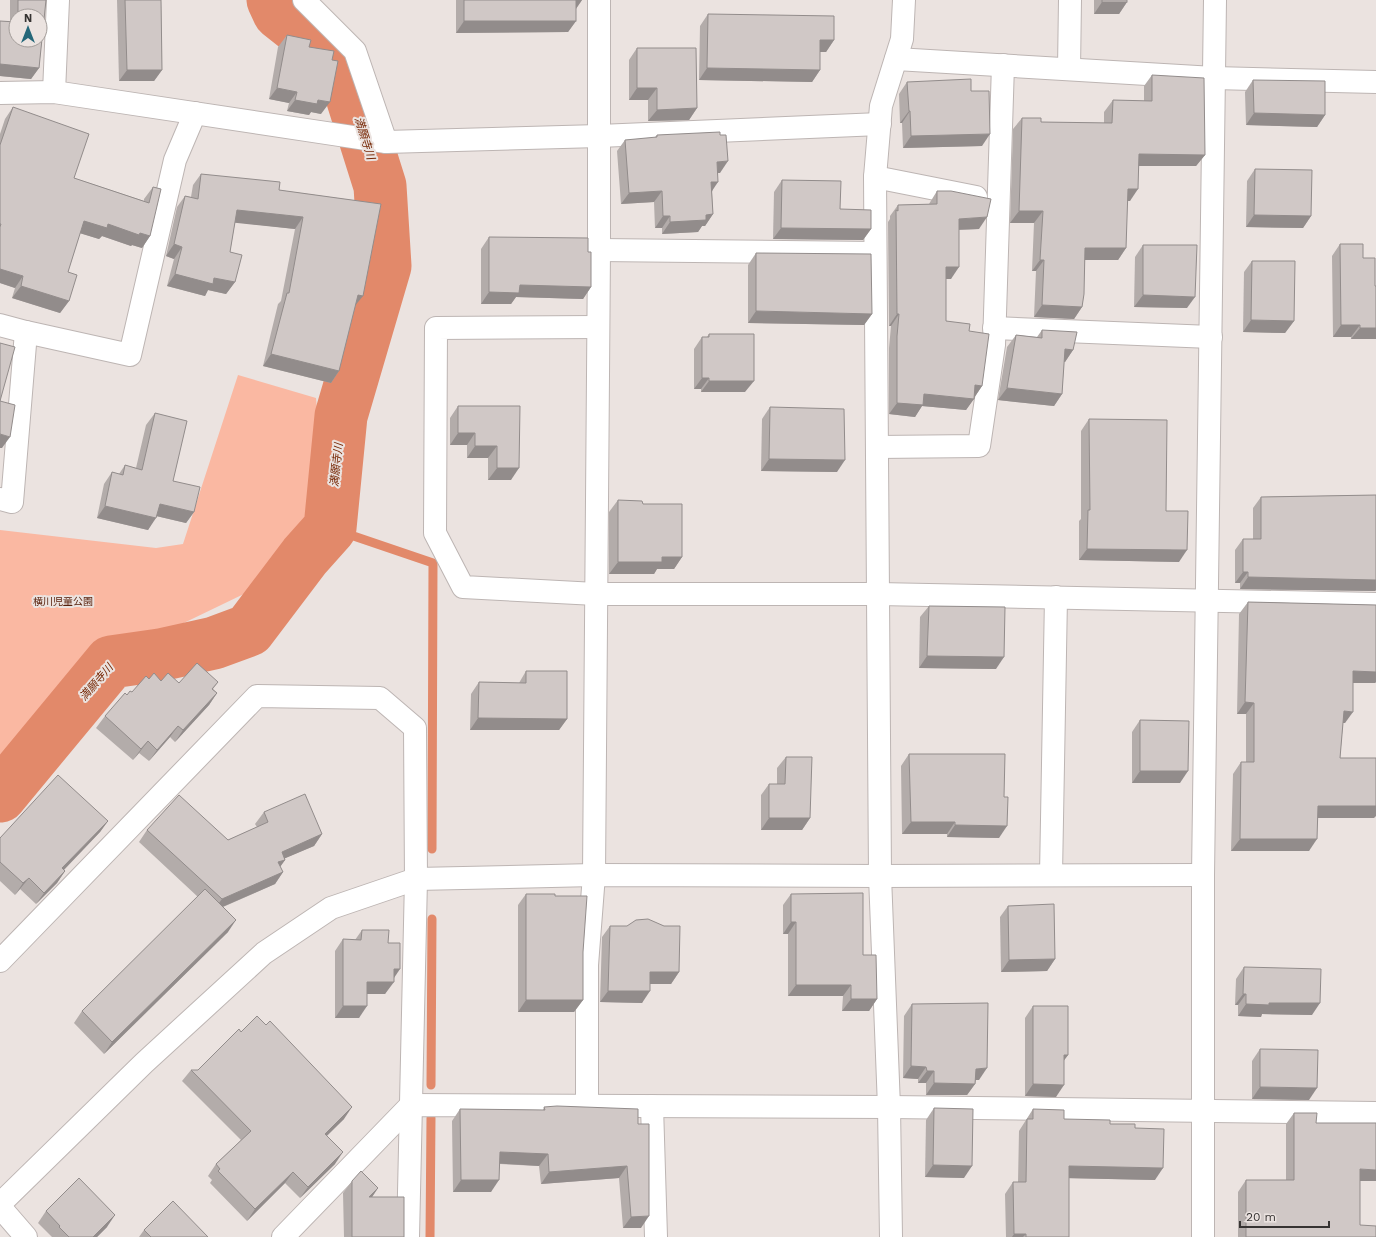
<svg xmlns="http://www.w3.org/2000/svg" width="1376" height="1237" font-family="'Work Sans','Noto Sans JP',sans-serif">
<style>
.green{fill:#fab8a2}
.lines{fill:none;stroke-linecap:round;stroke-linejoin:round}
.stream{stroke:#e2896a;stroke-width:9}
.river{stroke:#e2896a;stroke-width:53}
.minor-casing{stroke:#bdb5b3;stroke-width:24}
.minor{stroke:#fff;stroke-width:22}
.wall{fill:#b3acaa;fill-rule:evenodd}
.shaded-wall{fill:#928c8b}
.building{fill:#d0c8c6;stroke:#928c8b}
.labels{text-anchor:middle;stroke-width:4;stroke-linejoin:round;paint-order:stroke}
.park-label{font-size:10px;fill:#58200b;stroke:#ebe3e0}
.water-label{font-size:11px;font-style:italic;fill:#762705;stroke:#ebe3e0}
</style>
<rect width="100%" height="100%" fill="#ebe3e0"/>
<!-- green -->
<polygon class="green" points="238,375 316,398 324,495 298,552 248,592 134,647 104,649 0,772 0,530 156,548 183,544"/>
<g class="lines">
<!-- stream -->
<g class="stream">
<polyline points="330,528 433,563 432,849"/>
<polyline points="431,1085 432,919"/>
<polyline points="430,1237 431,1118"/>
</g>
<!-- river -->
<polyline class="river" points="0,796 111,662 160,655 214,643 249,630 305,556 330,528 341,416 385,266 380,186 341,62 279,13 273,0"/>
<defs>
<g id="minor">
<polyline points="304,0 355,51 386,142"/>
<polyline points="896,59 1214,78 1376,82"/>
<polyline points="1069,69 1070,0"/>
<polyline points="54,92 58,0"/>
<polyline points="0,93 54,92 386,142 599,136 880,124"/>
<polyline points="875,177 976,197"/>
<polyline points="599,250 875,253"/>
<polyline points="0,325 26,332"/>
<polyline points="598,327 436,328 435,533 463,587 596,594 878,594 1376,604"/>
<polyline points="994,328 1211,337"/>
<polyline points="877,447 979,446 994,345 1003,65"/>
<polyline points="0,499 12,502 26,332 130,355 175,160 195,113"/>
<polyline points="1051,875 1056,597"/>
<polyline points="0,961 257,696 380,698 415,728 416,879 408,1237"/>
<polyline points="587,1106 587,965 594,875 599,250 599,0"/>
<polyline points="652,1106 656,1237"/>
<polyline points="0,1204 144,1063 264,953 331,908 416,879 594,875 880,876 1203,875"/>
<polyline points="0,1207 26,1237"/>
<polyline points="283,1237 411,1105 889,1107 1376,1113"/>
<polyline points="891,1237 889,1107 880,876 875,177 881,106 902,39 904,0"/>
<polyline points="1203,1237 1203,875 1215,0"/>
</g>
</defs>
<!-- minor casing -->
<use href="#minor" class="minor-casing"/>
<!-- minor -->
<use href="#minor" class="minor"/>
</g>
<!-- wall -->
<g class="wall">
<path d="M10 0H46L39 68 31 79 0 76V21L10 22ZM16 16H40V40H16Z"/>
<polygon points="117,0 161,0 162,70 154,81 119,81"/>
<polygon points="456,0 582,0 576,9 576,21 568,32 456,33"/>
<polygon points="1094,0 1127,0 1127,2 1119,14 1094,14"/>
<polygon points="708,14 834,40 826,52 820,52 820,70 812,82 699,80 700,26"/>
<polygon points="287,35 309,47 321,114 311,112 309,115 287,111 289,103 269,99 278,47"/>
<polygon points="637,48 697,108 689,120 648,121 648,100 629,100 629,60"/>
<polygon points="1152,75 1205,155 1196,166 1139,166 1130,201 1127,201 1126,248 1118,260 1085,260 1082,307 1074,319 1034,317 1036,271 1032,271 1034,223 1010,223 1013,129 1022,118 1041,122 1104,123 1104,112 1113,100 1144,101 1144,86"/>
<polygon points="1253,80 1325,115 1317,127 1246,125 1245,92"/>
<polygon points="907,82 971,91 982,146 903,148 902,123 900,123 899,94"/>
<polygon points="13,107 74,178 144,201 144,199 153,187 150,236 142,248 132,245 131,246 102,236 99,239 80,233 68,272 69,301 60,313 12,298 15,288 0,283 0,134 5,119"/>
<polygon points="657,135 720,173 718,173 712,192 713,214 705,226 702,226 698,232 662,234 662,228 655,228 654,202 621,204 617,151 625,140 654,138"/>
<polygon points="1255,169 1311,216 1303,228 1246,227 1247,181"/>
<polygon points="201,174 279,190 381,204 339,371 331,383 263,366 278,304 281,301 295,229 235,222 230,252 235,282 226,294 208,290 205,296 167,286 174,259 166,256 177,207 185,196 191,197 193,185"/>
<polygon points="782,180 840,209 871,229 863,240 773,239 774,192"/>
<polygon points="937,191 979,229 959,230 951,279 946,279 946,321 969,331 982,386 966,410 922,406 915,417 889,414 889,348 891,326 889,326 888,222 890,219 890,216 898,205 929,204"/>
<polygon points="489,237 588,252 591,287 583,299 516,297 511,304 481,304 481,249"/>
<polygon points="1340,244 1363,258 1375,286 1376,339 1351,339 1351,337 1333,337 1332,256"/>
<polygon points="1143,245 1187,308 1134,307 1135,257"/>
<polygon points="756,253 872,314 864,325 748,323 748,265"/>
<polygon points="1252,261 1294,321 1285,333 1243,332 1244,272"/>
<polygon points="1042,330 1073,350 1065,362 1064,362 1062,394 1054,406 998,400 1007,347 1016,335 1037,337"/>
<polygon points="709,334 745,392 701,392 701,389 694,389 694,349 702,337 707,337"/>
<polygon points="458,406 520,406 511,480 488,480 488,458 467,458 467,445 450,445 450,418"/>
<polygon points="770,407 837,472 761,471 762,419"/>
<polygon points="155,413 173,481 194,512 186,523 156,516 148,530 97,518 104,484 112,472 119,474 125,465 136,468 146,425"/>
<polygon points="1089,419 1179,562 1079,560 1079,521 1081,519 1081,431"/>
<polygon points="1376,495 1376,590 1375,591 1240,589 1240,583 1235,583 1235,550 1243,539 1253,539 1253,508 1261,497"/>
<polygon points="618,500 643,504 682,557 674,569 657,569 654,574 609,574 609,512"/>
<polygon points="1248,602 1376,605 1376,682 1375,683 1353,683 1345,723 1343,723 1340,758 1374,818 1318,818 1309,851 1231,851 1233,774 1241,762 1246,762 1246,714 1237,714 1239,614"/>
<polygon points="929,606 996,669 919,668 920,617"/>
<polygon points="526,671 567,719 559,730 470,730 471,694 479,682 519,683"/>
<polygon points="149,679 179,683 218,682 213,689 217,693 209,705 175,742 170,737 149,761 139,753 133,760 96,728 105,716 127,695 132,692"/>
<polygon points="1140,720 1180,783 1132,783 1132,732"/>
<polygon points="909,754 1004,797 999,838 947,837 947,834 902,834 901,766"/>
<polygon points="786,757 810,818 802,830 761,830 761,795 769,784 777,784 777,768"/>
<polygon points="264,812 322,834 314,846 285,858 285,860 280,867 283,872 275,884 223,907 228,932 104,1054 74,1023 82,1011 198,897 139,842 147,830 228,840 257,827 255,824"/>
<polygon points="108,821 100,832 64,870 65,871 57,883 36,904 20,889 15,895 0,881 0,838"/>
<polygon points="526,894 555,896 583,952 583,1000 574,1012 518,1012 518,905"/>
<polygon points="791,894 863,955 877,999 869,1011 842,1011 843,996 788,996 788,934 783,934 783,905"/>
<polygon points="1008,906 1055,959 1047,971 1001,972 1000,917"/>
<polygon points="610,926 679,972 671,984 650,984 642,1003 600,1002 602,937"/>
<polygon points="362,930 388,943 394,978 385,994 367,994 359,1018 335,1018 335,951 343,939 355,940"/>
<polygon points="1244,967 1312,1015 1262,1014 1261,1017 1238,1016 1238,1005 1235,1005 1236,979"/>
<polygon points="912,1004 979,1080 976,1080 975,1084 967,1095 926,1095 926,1083 918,1083 918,1079 903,1078 904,1016"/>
<polygon points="1033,1006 1068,1055 1064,1060 1056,1097 1025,1096 1025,1018"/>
<polygon points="241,1032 344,1119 327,1136 335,1164 300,1198 285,1183 247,1221 210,1183 212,1180 208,1176 216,1164 241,1140 182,1081 191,1070 198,1070"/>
<polygon points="1260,1049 1309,1100 1252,1099 1252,1061"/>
<polygon points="544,1107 638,1124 641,1228 623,1228 619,1178 541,1184 539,1166 500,1164 491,1192 453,1192 452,1121 460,1109 543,1110"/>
<polygon points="934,1108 964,1178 925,1177 926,1120"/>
<polygon points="1033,1109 1064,1119 1110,1124 1135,1128 1155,1180 1069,1178 1069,1237 1006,1237 1005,1194 1013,1182 1018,1182 1019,1131"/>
<polygon points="1294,1113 1316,1123 1360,1181 1360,1225 1376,1237 1238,1237 1238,1192 1246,1180 1286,1180 1286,1124"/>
<polygon points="352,1181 378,1188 372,1197 404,1237 344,1237 343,1193"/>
<polygon points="46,1211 107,1227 97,1237 52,1237 38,1223"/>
<polygon points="144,1230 208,1237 139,1237"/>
</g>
<!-- shaded-wall -->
<g class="shaded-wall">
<polygon points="575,0 582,0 575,10"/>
<polygon points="1102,2 1127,2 1119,14 1094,14"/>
<polygon points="464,21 576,21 568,32 456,33"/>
<polygon points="820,40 834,40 826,52 812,52"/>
<polygon points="0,64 39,68 31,79 0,76"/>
<polygon points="707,68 820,70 812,82 699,80"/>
<polygon points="127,70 162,70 154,81 119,81"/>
<polygon points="277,88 297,92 289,103 269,99"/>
<polygon points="637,88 657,88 648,100 629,100"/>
<polygon points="295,100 318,100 330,102 321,114 311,112 309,115 287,111"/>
<polygon points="697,108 689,120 648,121 657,110"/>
<polygon points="909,111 910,111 902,123 900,123"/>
<polygon points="1254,113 1325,115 1317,127 1246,125"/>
<polygon points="990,134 982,146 903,148 911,136"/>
<polygon points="1139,154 1205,155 1196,166 1131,166"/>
<polygon points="728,161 720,173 709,173 717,162"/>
<polygon points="711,182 718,182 710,194"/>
<polygon points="1128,189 1138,189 1130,201 1119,201"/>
<polygon points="662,191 654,202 621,204 629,193"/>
<polygon points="237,210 303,217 295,229 228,222"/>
<polygon points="1019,211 1043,211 1034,223 1010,223"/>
<polygon points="713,214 705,226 702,226 698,232 662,234 670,222 706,215"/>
<polygon points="1254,215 1311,216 1303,228 1246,227"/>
<polygon points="663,216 670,216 662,228 655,228"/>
<polygon points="987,217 979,229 950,230 959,219"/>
<polygon points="84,221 108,224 140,233 150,236 142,248 132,245 131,246 102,236 99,239 76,232"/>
<polygon points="781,228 871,229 863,240 773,239"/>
<polygon points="174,244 182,247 174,259 166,256"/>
<polygon points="1085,248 1126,248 1118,260 1077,260"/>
<polygon points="1040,260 1044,260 1036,271 1032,271"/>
<polygon points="946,267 959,267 951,279 938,279"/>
<polygon points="0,269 23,276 15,288 0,283"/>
<polygon points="175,274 214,278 235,282 226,294 208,290 205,296 167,286"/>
<polygon points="520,285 591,287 583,299 516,297 511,304 481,304 489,292"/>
<polygon points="21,286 69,301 60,313 12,298"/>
<polygon points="358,295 363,296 354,307"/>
<polygon points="1143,295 1195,297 1187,308 1134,307"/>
<polygon points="1042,305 1082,307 1074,319 1034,317"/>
<polygon points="756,311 872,314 864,325 748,323"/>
<polygon points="897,314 899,314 891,326 889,326"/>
<polygon points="1251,320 1294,321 1285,333 1243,332"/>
<polygon points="1341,325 1360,325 1351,337 1333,337"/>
<polygon points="1360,328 1376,328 1376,339 1351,339"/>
<polygon points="1065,349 1073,350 1065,362 1057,360"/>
<polygon points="271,354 339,371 331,383 263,366"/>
<polygon points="702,378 709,378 701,389 694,389"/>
<polygon points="709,381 754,381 745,392 701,392"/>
<polygon points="975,385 982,386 974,398"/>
<polygon points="1007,388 1062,394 1054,406 998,400"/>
<polygon points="924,394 974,399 966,410 922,406 915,417 889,414 897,403"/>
<polygon points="458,433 475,433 467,445 450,445"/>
<polygon points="0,434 10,437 2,448 0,448"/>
<polygon points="475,446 497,446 488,458 467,458"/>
<polygon points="769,459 845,460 837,472 761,471"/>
<polygon points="497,468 519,468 511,480 488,480"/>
<polygon points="160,504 194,512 186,523 152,515"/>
<polygon points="105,506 156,518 148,530 97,518"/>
<polygon points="1087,549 1187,550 1179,562 1079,560"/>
<polygon points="662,557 682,557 674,569 657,569 654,574 609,574 618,562"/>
<polygon points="1243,572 1248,572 1240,583 1235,583"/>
<polygon points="1248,577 1376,580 1376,590 1375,591 1240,589"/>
<polygon points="927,656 1004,657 996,669 919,668"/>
<polygon points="1353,671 1376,672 1376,682 1375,683 1345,683"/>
<polygon points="217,693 209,705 175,742 183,730"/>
<polygon points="1245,702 1254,703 1246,714 1237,714"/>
<polygon points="1344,711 1353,712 1345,723 1336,723"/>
<polygon points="478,718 567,719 559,730 470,730"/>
<polygon points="178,726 170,737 149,761 157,750"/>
<polygon points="148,741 139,753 133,760 141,749"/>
<polygon points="1140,771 1188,771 1180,783 1132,783"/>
<polygon points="1318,806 1376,806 1376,816 1374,818 1310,818"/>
<polygon points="769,818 810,818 802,830 761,830"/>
<polygon points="108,821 100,832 54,880 62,868"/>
<polygon points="911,822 955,822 947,834 902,834"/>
<polygon points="955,825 1007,826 999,838 947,837"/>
<polygon points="322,834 314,846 274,863 282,852"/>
<polygon points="1240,839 1317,839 1309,851 1231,851"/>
<polygon points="285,860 277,871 278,862"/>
<polygon points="65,871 57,883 36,904 44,893"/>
<polygon points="283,872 275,884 213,911 222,899"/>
<polygon points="29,878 20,889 15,895 23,883"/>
<polygon points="236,920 228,932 104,1054 112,1042"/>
<polygon points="791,922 796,922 788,934 783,934"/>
<polygon points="1055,959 1047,971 1001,972 1009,960"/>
<polygon points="394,969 400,969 392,981"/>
<polygon points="650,972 679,972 671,984 642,984"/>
<polygon points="367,982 394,982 385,994 359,994"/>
<polygon points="796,985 851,985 843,996 788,996"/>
<polygon points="608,991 650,991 642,1003 600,1002"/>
<polygon points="1243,994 1246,994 1238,1005 1235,1005"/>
<polygon points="851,999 877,999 869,1011 842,1011"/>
<polygon points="526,1000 583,1000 574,1012 518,1012"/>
<polygon points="1269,1003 1320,1003 1312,1015 1262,1014 1261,1017 1238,1016 1246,1004"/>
<polygon points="343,1006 367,1006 359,1018 335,1018"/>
<polygon points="1064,1055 1068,1055 1060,1066"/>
<polygon points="911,1066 926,1067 918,1079 903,1078"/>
<polygon points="987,1068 979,1080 968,1080 976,1069"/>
<polygon points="927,1071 934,1071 926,1083 918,1083"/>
<polygon points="934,1083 975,1084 967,1095 926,1095"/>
<polygon points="1033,1084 1064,1085 1056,1097 1025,1096"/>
<polygon points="1260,1087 1317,1088 1309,1100 1252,1099"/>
<polygon points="352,1107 344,1119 317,1145 325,1134"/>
<polygon points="343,1152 335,1164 300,1198 308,1187"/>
<polygon points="500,1152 548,1154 539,1166 492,1163"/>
<polygon points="933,1165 972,1166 964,1178 925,1177"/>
<polygon points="627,1166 619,1178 541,1184 549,1172"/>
<polygon points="1069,1166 1163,1168 1155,1180 1061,1178"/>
<polygon points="1360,1169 1376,1170 1376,1181 1352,1181"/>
<polygon points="293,1172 285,1183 247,1221 255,1209"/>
<polygon points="461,1180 499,1180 491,1192 453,1192"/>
<polygon points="378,1188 370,1200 369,1197"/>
<polygon points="115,1215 107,1227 97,1237 93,1237"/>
<polygon points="649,1216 641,1228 623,1228 631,1217"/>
<polygon points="1014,1234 1026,1234 1023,1237 1012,1237"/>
</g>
<!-- building -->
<g class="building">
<polygon points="18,0 46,0 39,68 0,64 0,21 16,22 16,40 40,40 40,16 18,16"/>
<polygon points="125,0 161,0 162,70 127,70"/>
<rect x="464" y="0" width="112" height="21"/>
<rect x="1102" y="0" width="25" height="2"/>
<polygon points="708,14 834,16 834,40 820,40 820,70 707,68"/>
<polygon points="287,35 311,40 309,47 334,51 332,60 338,61 330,102 318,100 317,104 295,100 297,92 277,88"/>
<polygon points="637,48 696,48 697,108 657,110 657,88 637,88"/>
<polygon points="1152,75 1204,78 1205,155 1139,154 1138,189 1128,189 1126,248 1085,248 1084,294 1082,307 1042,305 1044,260 1040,260 1043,211 1019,211 1022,118 1041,118 1041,122 1112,123 1113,100 1152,101"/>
<polygon points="971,79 971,91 989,91 990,134 911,136 910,111 909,111 907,82"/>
<polygon points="1253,80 1325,81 1325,115 1254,113"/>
<polygon points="13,107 89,134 74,178 149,203 153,187 161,189 150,236 140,233 139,235 108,224 107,228 84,221 68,272 77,275 69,301 21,286 23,276 0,269 0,227 1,224 0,224 0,145"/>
<polygon points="720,132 720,135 726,135 728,161 717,162 718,182 711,182 713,214 706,215 706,220 670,222 670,216 663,216 662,191 629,193 625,140 657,137 657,135"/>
<polygon points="1255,169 1312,170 1311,216 1254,215"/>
<polygon points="201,174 280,182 279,190 381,204 363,296 358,295 339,371 271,354 287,293 289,293 303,217 237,210 230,252 242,255 235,282 214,278 213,284 175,274 182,247 174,244 185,196 198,199"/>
<polygon points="782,180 841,181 840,209 871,210 871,229 781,228"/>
<polygon points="937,191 951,191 991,199 987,217 959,219 959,267 946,267 946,321 970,324 969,331 989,334 982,386 975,385 974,399 924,394 923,405 897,403 897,336 899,314 897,314 896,210 898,211 898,205 937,204"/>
<polygon points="489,237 588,238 588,252 591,252 591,287 520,285 519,293 489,292"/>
<polygon points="1340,244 1363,244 1363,258 1375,258 1375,286 1376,286 1376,328 1360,328 1360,325 1341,325"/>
<polygon points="1143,245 1197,245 1195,297 1143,295"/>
<polygon points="756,253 871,254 872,314 756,311"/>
<polygon points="1252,261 1295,261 1294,321 1251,320"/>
<polygon points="1042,330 1077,332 1073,350 1065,349 1062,394 1007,388 1016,335 1042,338"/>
<polygon points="709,334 754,334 754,381 709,381 709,378 702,378 702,337 709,337"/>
<polygon points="0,343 15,347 0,401 15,405 10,437 0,434"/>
<polygon points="458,406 520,406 519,468 497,468 497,446 475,446 475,433 458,433"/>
<polygon points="770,407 844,409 845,460 769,459"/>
<polygon points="155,413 187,421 173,481 200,487 194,512 160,504 156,518 105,506 112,472 123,475 125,465 142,470"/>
<polygon points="1089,419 1167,420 1166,511 1188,511 1187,550 1087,549 1088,510 1090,510"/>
<polygon points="1376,495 1376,580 1248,577 1248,572 1243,572 1243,539 1261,539 1261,497"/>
<polygon points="618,500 642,501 643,504 682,504 682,557 662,557 662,562 618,562"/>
<polygon points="1248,602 1376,605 1376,672 1353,671 1353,712 1344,711 1340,758 1376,758 1376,806 1318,806 1317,839 1240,839 1241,762 1254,762 1254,703 1245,702"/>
<polygon points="929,606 1005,607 1004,657 927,656"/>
<polygon points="197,663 218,682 212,689 217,693 183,730 178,726 157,750 148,741 141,749 105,716 125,693 127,695 130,691 132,692 146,676 149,679 154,673 161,681 168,673 179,683"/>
<polygon points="526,671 567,671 567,719 478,718 479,682 526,683"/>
<polygon points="1140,720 1189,721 1188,771 1140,771"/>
<polygon points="909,754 1005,754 1004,797 1008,797 1007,826 955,825 955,822 911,822"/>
<polygon points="786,757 812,757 810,818 769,818 769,784 785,784"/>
<polygon points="58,775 108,821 62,868 65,871 44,893 29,878 23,883 0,862 0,838"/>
<polygon points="305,794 322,834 282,852 285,860 278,862 283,872 222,899 147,830 179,795 228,840 268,822 264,812"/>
<polygon points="205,889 236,920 112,1042 82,1011"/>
<polygon points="863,893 863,955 876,955 877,999 851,999 851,985 796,985 796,922 791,922 791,894"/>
<polygon points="526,894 555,894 555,896 587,896 583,952 583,1000 526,1000"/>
<polygon points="1054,904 1055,959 1009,960 1008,906"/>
<polygon points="648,919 664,926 680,926 679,972 650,972 650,991 608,991 610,926 627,926 636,920"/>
<polygon points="362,930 389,930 388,943 400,943 400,969 394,969 394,982 367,982 367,1006 343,1006 343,939 361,940"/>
<polygon points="1244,967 1321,969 1320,1003 1269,1003 1269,1005 1246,1004 1246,994 1243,994"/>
<polygon points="988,1003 987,1068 976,1069 975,1084 934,1083 934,1071 927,1071 926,1067 911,1066 912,1004"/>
<polygon points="1033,1006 1068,1006 1068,1055 1064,1055 1064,1085 1033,1084"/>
<polygon points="257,1016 266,1025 270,1021 352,1107 325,1134 343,1152 308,1187 293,1172 255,1209 218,1171 220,1169 216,1164 251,1131 191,1070 198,1070 239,1029 241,1032"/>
<polygon points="1260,1049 1318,1050 1317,1088 1260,1087"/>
<polygon points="557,1106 638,1109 638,1124 649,1124 649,1216 631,1217 627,1166 549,1172 548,1154 500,1152 499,1180 461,1180 460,1109 545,1110 544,1107"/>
<polygon points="934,1108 973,1109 972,1166 933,1165"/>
<polygon points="1033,1109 1064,1110 1064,1119 1110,1120 1110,1124 1135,1124 1135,1128 1164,1129 1163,1168 1069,1166 1069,1237 1026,1237 1026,1234 1014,1234 1013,1182 1026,1182 1027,1119 1033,1119"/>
<polygon points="1294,1113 1317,1113 1316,1123 1376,1123 1376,1170 1360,1169 1360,1225 1376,1226 1376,1237 1246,1237 1246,1180 1294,1180"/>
<polygon points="361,1171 378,1188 369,1197 404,1197 404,1237 352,1237 352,1181"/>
<polygon points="79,1178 115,1215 93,1237 69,1237 59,1227 60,1226 46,1211"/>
<polygon points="173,1201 208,1237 151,1237 144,1230"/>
</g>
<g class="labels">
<!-- park labels -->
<g class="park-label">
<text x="63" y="605">横川児童公園</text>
</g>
<!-- water labels -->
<g class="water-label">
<text transform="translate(365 138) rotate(73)" y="4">満願寺川</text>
<text transform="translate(336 465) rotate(-84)" y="4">満願寺川</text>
<text transform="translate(96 682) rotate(-49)" y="4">満願寺川</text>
</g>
</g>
<!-- north arrow -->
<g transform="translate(28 28)"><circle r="19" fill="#ebe3e0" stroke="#a39d9a"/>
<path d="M0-3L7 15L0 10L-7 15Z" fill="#246779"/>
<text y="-6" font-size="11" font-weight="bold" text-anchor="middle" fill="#363332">N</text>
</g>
<!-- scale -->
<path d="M1240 1221v6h89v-6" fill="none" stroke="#363332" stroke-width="2"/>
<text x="1246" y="1221" font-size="12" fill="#363332" stroke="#ebe3e0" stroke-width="3" paint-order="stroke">20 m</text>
</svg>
